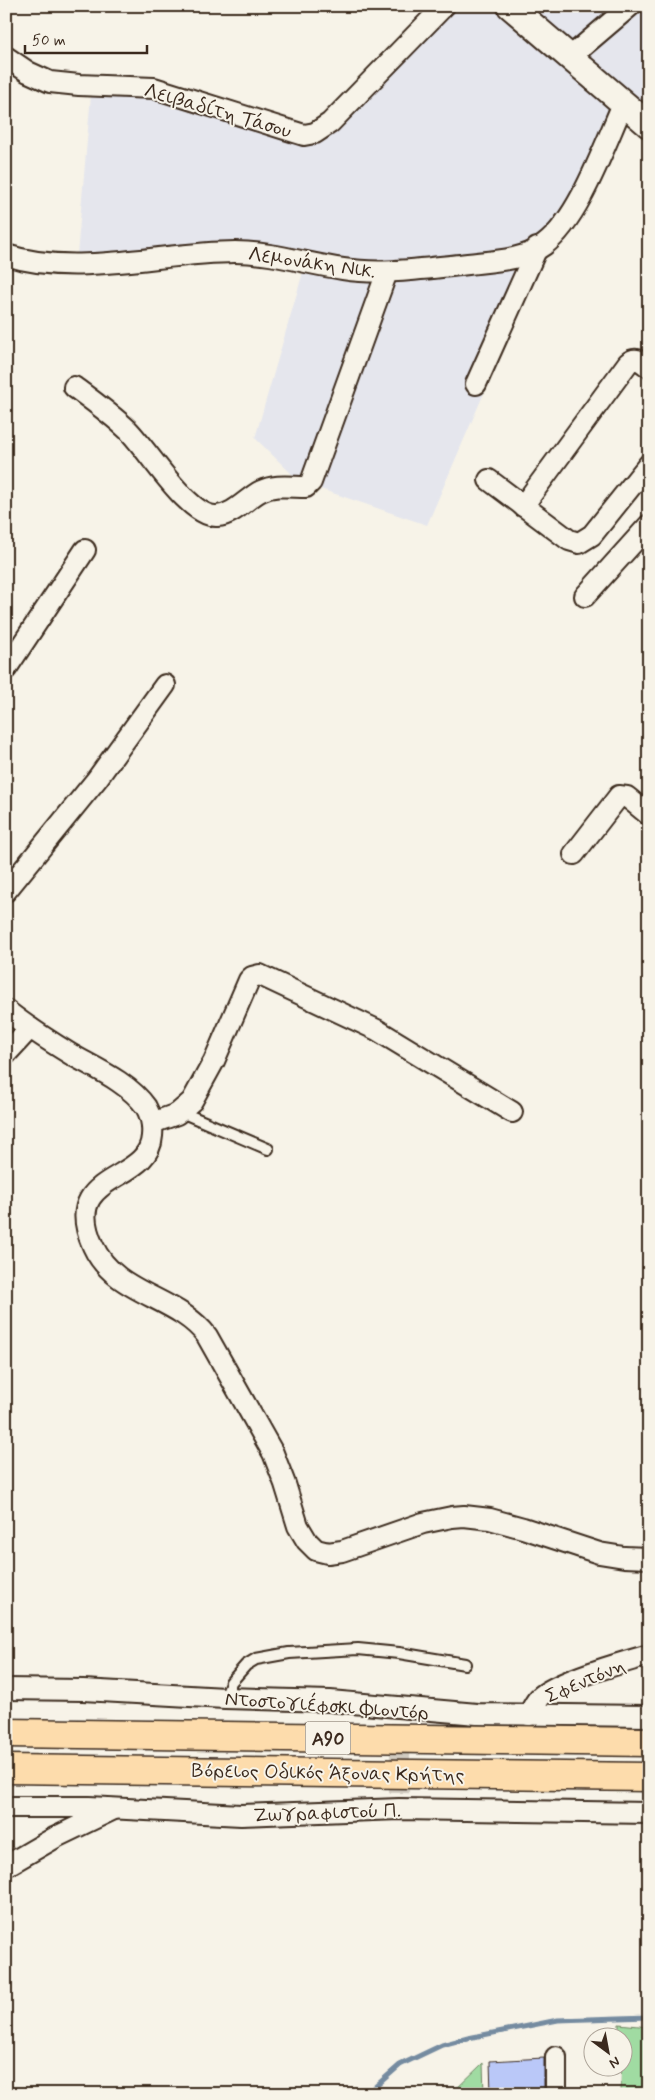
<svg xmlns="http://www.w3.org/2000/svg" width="655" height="2100" font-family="Mynerve,sans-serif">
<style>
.built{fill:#e5e6ed}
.green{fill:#a0dba2;stroke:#6e8260}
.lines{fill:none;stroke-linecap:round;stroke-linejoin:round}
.stream{stroke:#758ba0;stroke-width:5}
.building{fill:#bac8f8;stroke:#3b2a1e}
.minor-tunnel{stroke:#d1cbc0;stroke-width:20;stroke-dasharray:20 10;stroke-linecap:butt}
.service-casing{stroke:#3b2a1e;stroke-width:14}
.minor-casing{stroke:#3b2a1e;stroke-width:24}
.tertiary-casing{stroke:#3b2a1e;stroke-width:29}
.motorway-casing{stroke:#3b2a1e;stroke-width:31}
.service{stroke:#f7f3e8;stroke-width:10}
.minor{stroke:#f7f3e8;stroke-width:20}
.tertiary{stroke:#f7f3e8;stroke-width:25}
.motorway{stroke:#fddcac;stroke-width:28}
.labels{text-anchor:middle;stroke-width:4;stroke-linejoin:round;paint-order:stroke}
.shield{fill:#f7f3e8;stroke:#73665b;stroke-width:1}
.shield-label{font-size:19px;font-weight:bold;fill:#3b2a1e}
.street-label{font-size:20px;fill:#3b2a1e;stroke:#f7f3e8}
</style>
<rect width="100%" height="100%" fill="#f7f3e8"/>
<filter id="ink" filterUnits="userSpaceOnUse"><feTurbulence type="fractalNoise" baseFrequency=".02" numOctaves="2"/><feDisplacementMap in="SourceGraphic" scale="10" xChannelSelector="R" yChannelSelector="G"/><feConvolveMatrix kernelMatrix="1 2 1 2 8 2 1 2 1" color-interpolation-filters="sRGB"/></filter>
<g filter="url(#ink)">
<!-- built -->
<polygon class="built" points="453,6 649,6 649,106 625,87 541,261 427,525 300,482 255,438 308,255 77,255 91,95 173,101 286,140 310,140"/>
<!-- green -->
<g class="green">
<polygon points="619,2024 649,2027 649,2094 621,2094 622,2038 619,2037"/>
<polygon points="483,2063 484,2094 451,2094"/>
</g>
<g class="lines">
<!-- stream -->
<polyline class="stream" points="367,2094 400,2065 442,2045 468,2038 558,2020 649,2017"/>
</g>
<!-- building -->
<polygon class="building" points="544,2058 544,2093 491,2094 490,2061"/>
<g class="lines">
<!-- minor-tunnel -->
<polyline class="minor-tunnel" points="399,1793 401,1723"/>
<defs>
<g id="service">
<polyline points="181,1112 268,1149"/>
<polyline points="225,1698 231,1682 246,1665 256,1659 289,1653 358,1649 399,1653 465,1664"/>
</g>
<g id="minor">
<polyline points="6,57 28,72 50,82 79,85 154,88 304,135 315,133 330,123 444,6"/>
<polyline points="569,58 630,6"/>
<path d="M6 255C77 278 162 252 235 252 272 252 307 264 343 269 382 275 421 269 460 265 487 261 521 262 544 245 579 219 605 144 623 104"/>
<polyline points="476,384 537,248"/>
<path d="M74 387C93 401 111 414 128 430 148 450 189 518 217 516 234 515 247 498 261 491 275 484 291 487 306 487L311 482 387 272"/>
<polyline points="489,480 569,540 579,543 592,535 649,464"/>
<path d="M523 506 628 363C636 356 642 362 649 367"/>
<polyline points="585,596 649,525"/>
<polyline points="6,669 85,550"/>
<polyline points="574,854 619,796 627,797 649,815"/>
<polyline points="6,891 97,779 165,685"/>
<path d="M6 1010C27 1027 49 1041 72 1055 97 1069 129 1083 146 1107 151 1116 153 1126 152 1136 149 1185 59 1171 93 1246 115 1295 177 1296 207 1336L273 1453 285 1484 298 1526 307 1541 316 1550 328 1553 342 1551 423 1523 452 1517 464 1516 490 1519 523 1528 599 1553 624 1557 649 1558"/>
<polyline points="6,1054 30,1028"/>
<polyline points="152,1123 177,1114 192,1101 214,1061 249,980 252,977 260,975 377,1030 512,1112"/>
<polyline points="6,1689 83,1690 225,1698 330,1701 477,1714 649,1716"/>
<path d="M529 1715C532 1709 534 1703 539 1698 556 1681 624 1662 649 1655"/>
<polyline points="6,1807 89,1807 241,1815 399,1809 649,1813"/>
<polyline points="6,1866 56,1837 114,1809"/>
<polyline points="556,2057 556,2094"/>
</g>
<polyline id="tertiary" points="510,6 649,125"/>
<g id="motorway">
<polyline points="6,1733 649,1742"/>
<polyline points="6,1769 649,1777"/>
</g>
</defs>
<!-- service casing -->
<use href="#service" class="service-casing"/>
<!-- minor casing -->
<use href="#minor" class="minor-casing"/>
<!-- tertiary casing -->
<use href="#tertiary" class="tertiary-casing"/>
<!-- motorway casing -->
<use href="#motorway" class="motorway-casing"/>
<!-- service -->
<use href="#service" class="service"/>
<!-- minor -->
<use href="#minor" class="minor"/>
<!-- tertiary -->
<use href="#tertiary" class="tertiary"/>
<!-- motorway -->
<use href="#motorway" class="motorway"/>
</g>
</g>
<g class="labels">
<!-- shield labels -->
<rect class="shield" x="305.5" y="1721.5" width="45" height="33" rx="4"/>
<g class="shield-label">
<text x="328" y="1745">Α90</text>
</g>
<!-- street labels -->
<g class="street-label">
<text transform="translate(218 110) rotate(16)" y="7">Λειβαδίτη Τάσου</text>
<text transform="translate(312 262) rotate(8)" y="7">Λεμονάκη Νικ.</text>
<text transform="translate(585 1680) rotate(-23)" y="7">Σφεντόνη</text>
<text transform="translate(327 1705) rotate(4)" y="7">Ντοστογιέφσκι Φιοντόρ</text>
<text transform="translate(328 1772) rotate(1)" y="7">Βόρειος Οδικός Άξονας Κρήτης</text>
<text transform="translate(327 1812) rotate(-2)" y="7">Ζωγραφιστού Π.</text>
</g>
</g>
<!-- margin -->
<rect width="655" height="2100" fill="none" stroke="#f7f3e8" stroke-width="25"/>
<rect x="12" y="12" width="630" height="2075" fill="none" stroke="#3b2a1e" stroke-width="2" filter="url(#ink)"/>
<!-- north arrow -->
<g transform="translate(608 2052) rotate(148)"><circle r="24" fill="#f7f3e8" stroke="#aca397"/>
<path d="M0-4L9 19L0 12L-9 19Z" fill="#3b2a1e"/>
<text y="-8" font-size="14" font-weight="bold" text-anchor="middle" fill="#3b2a1e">N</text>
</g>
<!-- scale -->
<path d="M25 45v8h122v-8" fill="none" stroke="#3b2a1e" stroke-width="2.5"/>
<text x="32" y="45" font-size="15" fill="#3b2a1e" stroke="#f7f3e8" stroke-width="4" paint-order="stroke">50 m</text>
</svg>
